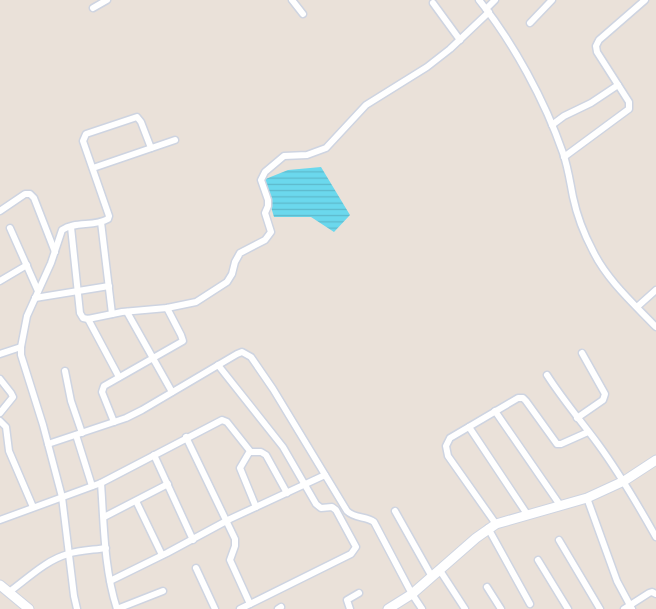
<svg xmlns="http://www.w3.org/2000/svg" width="656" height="609" font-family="Barlow,sans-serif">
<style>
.water{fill:url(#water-rules)}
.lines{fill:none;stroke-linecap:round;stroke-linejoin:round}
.street-casing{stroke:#ced4e1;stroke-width:9}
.secondary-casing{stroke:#ced4e1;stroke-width:11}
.street{stroke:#fff;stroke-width:6}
.secondary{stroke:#fff;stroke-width:9}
</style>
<defs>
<pattern id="water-rules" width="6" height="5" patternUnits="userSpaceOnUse" patternTransform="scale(1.25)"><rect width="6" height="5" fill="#6bd8ed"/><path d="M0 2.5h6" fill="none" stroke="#5db9cb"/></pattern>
</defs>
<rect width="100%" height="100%" fill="#eae1d9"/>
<!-- water -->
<polygon class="water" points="321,167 350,215 334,232 311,217 274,217 263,180 288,170"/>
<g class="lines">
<defs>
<g id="street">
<polyline points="292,0 303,14"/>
<path d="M479 0C513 42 545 101 563 153 568 167 570 182 573 197 577 216 584 234 593 251 607 280 634 304 656 327"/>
<polyline points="433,3 460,40"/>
<polyline points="93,8 107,0"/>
<polyline points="486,9 495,0"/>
<polyline points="530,23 552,0"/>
<polyline points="552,125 564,116 591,103 618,85"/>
<polyline points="564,157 629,109 629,102 597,52 596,46 599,40 645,0"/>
<polyline points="93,168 175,140"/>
<polyline points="0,211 25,194 30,194 34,198 55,252"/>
<polyline points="101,222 112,314"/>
<polyline points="71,227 80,313 83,318 88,319 122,312 167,308 196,302 227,282 232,274 235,262 240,253 265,240 271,232 265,213 268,206 268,200 261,180 265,172 284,156 307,155 326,148 366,105 427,67 450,49 489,12"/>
<polyline points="10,228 38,291"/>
<polyline points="0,281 27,265"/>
<polyline points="35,298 109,286"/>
<polyline points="637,307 656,290"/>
<polyline points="127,312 172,392"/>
<polyline points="88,319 119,377"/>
<polyline points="0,354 21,347"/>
<polyline points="218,365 283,447 316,504 321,508 332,507 336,510 356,547 351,554 240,609"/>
<polyline points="65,371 71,401 82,433"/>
<path d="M547 375C563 400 581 421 598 444 620 474 638 505 656 537"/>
<polyline points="0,379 11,393 13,397 0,413"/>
<polyline points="495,411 560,505"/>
<polyline points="577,418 603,400 605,394 582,353"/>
<polyline points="0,421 6,427 9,451 33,507"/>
<polyline points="114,422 102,392 104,386 183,341 181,335 167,308"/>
<polyline points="469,427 527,514"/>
<polyline points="76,435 92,486"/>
<polyline points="186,437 235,539 235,546 230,560 250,604"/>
<path d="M48 444 126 418 142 410 237 354 242 352 251 357 273 389 347 511C355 519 366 516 374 522L412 594 422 609"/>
<polyline points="250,452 261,452 266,455 287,493"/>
<polyline points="154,455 193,540"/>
<path d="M101 483C104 525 104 569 117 609"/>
<polyline points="587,498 617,581 632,609"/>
<polyline points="136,501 162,555"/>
<polyline points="395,511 431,575"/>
<polyline points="104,517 168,484"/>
<polyline points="0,520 101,483 222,420 227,422 250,451 240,468 256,507"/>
<polyline points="496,524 448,456 446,446 450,438 518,398 523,398 526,401 557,444 561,444 588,432"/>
<polyline points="488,528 530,604"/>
<polyline points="559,540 600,609"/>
<polyline points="538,560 568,609"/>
<polyline points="196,568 215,609"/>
<polyline points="439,569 465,609"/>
<polyline points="110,581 167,553 230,519 325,475"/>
<polyline points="487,587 501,609"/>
<path d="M9 592C27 579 46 560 68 554 80 550 94 550 106 548"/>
<path d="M77 609 74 596 62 497 43 425 21 355V347L27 316 51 263 62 230C75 221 94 227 108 219L109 216 83 141 86 134 137 117 141 122 151 148"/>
<polyline points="117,609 163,591"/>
<polyline points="278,609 281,607"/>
<polyline points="350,609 347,600 359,593"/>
<polyline points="624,609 649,593 652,592 656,594"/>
</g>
<g id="secondary">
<polyline points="0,585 29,609"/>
<polyline points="388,609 412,594 476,538 496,524 587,498 624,481 656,460"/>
</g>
</defs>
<!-- street casing -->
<use href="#street" class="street-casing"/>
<!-- secondary casing -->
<use href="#secondary" class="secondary-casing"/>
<!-- street -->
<use href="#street" class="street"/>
<!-- secondary -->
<use href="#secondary" class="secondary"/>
</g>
</svg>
